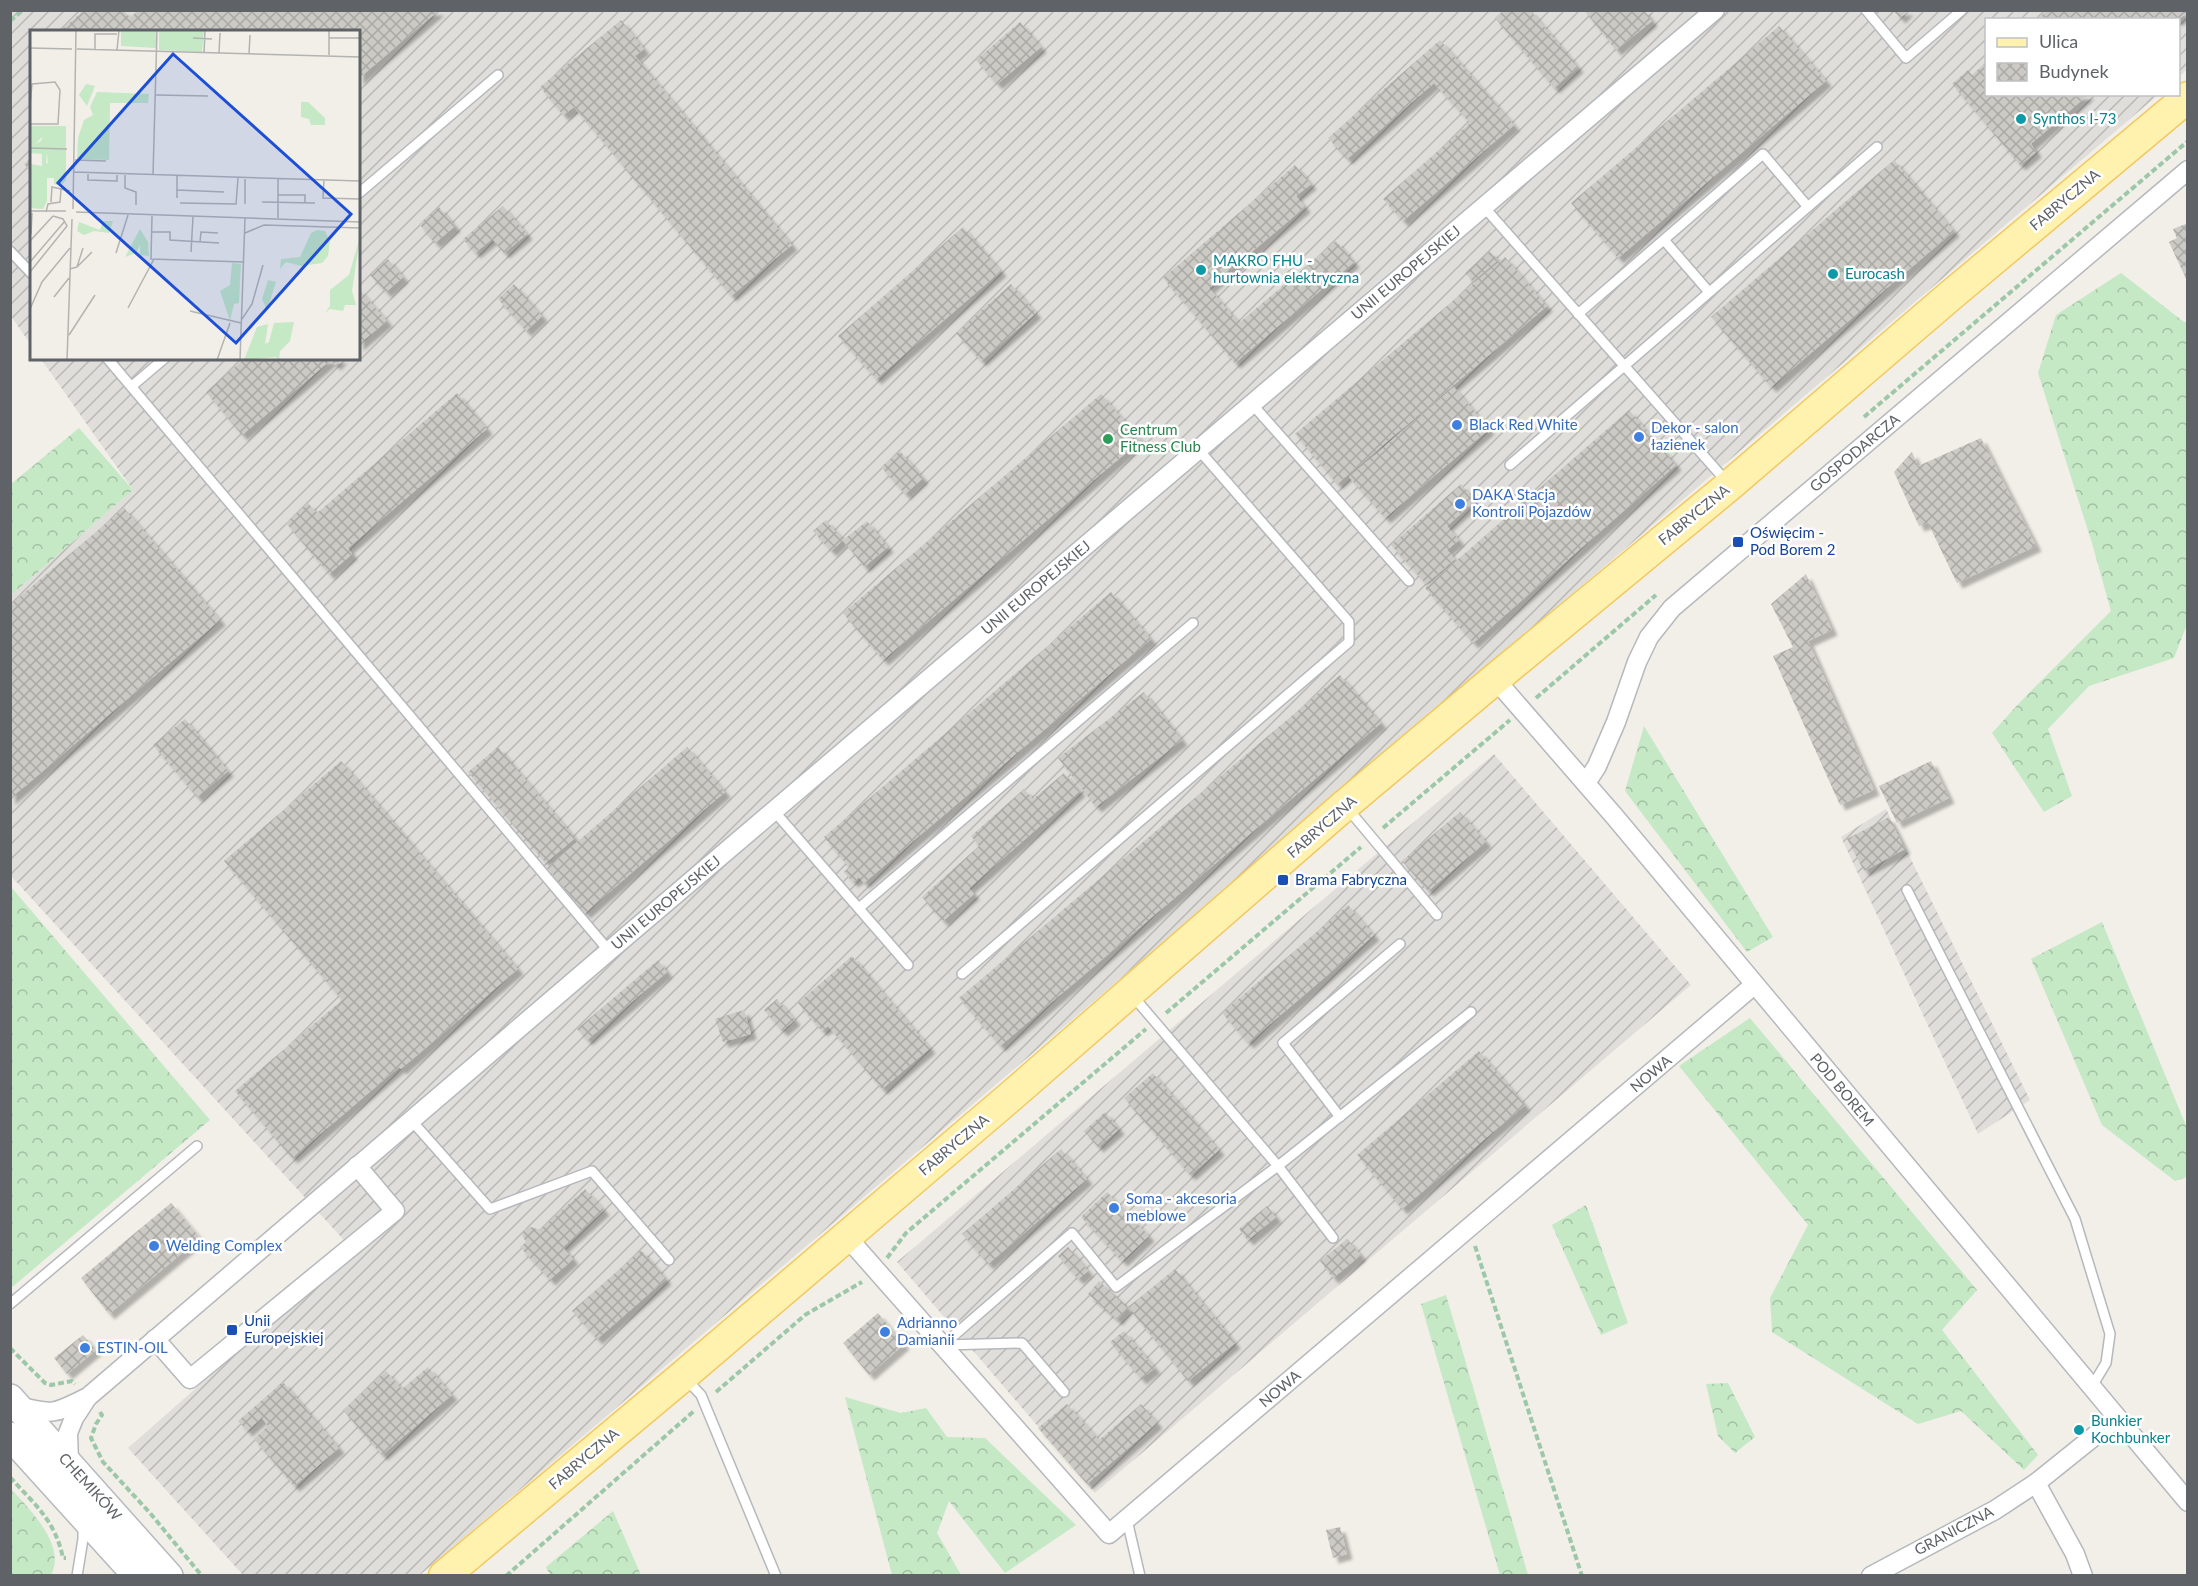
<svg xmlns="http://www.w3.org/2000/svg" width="2198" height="1586" font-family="Lato,sans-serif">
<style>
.industrial{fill:url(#industrial-furrows)}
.forest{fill:url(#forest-crowns)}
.building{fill:url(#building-cross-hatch);filter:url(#shadow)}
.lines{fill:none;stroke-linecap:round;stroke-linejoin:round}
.lane-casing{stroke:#b5b8bc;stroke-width:12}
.street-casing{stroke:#b5b8bc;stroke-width:21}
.secondary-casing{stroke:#b6babf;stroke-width:30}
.primary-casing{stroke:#f2c960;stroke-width:33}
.path{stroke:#9cc7a9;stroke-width:4;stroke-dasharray:6 3;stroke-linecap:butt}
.lane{stroke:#fff;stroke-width:9}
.street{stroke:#fff;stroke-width:18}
.secondary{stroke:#fff;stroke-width:27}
.primary{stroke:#fff2af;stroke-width:30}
.culture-dot{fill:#0f9aa8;stroke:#fff;stroke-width:2}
.shop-dot{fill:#3f7fe0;stroke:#fff;stroke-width:2}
.leisure-dot{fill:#2e9e5b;stroke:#fff;stroke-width:2}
.transit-dot{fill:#1a4fb4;stroke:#fff;stroke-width:2}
.labels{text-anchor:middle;stroke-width:5;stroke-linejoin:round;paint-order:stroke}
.culture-label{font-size:15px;fill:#0d838f;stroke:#fff;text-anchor:start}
.street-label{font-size:15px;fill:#5f6368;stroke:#fff}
.shop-label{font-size:15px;fill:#366cbe;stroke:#fff;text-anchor:start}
.leisure-label{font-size:15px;fill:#27864d;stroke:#fff;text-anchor:start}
.transit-label{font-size:15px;fill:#164399;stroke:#fff;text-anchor:start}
.inset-road{fill:none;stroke:#b3b3b1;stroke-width:1.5}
.view{fill:#1d4ed8;fill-opacity:0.15;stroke:#1d4ed8;stroke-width:3}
.inset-edge{fill:none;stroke:#5f6368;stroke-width:3}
</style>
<defs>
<pattern id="industrial-furrows" width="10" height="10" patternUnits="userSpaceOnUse" patternTransform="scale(1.5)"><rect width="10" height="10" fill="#e0deda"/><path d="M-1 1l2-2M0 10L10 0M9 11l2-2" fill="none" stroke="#b9b8b5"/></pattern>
<pattern id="forest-crowns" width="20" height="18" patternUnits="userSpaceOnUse" patternTransform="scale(1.5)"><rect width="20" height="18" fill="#c5e8c5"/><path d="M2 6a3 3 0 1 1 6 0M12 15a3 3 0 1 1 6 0" fill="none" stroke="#a3c0a4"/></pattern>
<pattern id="building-cross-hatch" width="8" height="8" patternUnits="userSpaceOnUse" patternTransform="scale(1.5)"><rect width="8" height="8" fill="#cccac5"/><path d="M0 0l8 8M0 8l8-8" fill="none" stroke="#a9a8a4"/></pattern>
<filter id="shadow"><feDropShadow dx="5.5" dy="5.5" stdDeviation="1.5" flood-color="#0004"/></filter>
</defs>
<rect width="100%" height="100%" fill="#f1efe8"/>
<!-- industrial -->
<g class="industrial">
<polygon points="11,11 2187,11 2187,69 2179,77 2178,20 1986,20 1986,94 2158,95 420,1575 243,1575 128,1448 353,1250 11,876 11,595 133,490 41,359 358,358 358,32 32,32 31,345 11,316"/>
<polygon points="1494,754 1691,985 1095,1493 897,1262"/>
<polygon points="1886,809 2030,1100 1978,1134 1841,837"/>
</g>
<!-- forest -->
<g class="forest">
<polygon points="2121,273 2184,322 2187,322 2187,624 2174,658 2089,686 2048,729 2072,796 2044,812 1992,733 2022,700 2111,611 2092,543 2038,373 2056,315"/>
<polygon points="79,428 133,490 11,595 11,484"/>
<polygon points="1644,726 1773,937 1747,952 1625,791"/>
<polygon points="11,887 210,1120 11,1288 10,1288"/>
<polygon points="2102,922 2187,1128 2187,1177 2175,1181 2102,1125 2031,959"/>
<polygon points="1750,1018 1977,1290 1942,1330 2038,1455 2024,1470 1961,1411 1918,1424 1772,1332 1770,1298 1808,1225 1679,1066"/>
<polygon points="1586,1205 1628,1323 1601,1335 1552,1225"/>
<polygon points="1446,1295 1528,1575 1500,1575 1421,1304"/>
<polygon points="1728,1383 1755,1437 1735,1453 1718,1436 1706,1384"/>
<polygon points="845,1397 901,1413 926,1408 947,1437 985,1438 1076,1525 1005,1573 949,1501 937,1533 961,1575 892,1575"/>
<path d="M10 1488C29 1508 67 1546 51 1575H11Z"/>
<polygon points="613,1511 641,1575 550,1575 546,1567"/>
</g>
<!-- building -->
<g class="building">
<polygon points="84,10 123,10 130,18 138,10 439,10 358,79 358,32 59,32"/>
<polygon points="1504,10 1530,10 1578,67 1554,88 1495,18"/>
<polygon points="1584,10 1644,10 1652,21 1616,50"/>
<polygon points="1893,10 1908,10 1900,18"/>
<polygon points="2047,10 2188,10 2188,11 2178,20 2037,20"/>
<polygon points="621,20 644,49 635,56 792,245 731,296 574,107 563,115 540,87"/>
<polygon points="1020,22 1041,47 997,84 976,60"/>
<polygon points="1779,26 1826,81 1618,258 1571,203"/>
<polygon points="1440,40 1514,125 1403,221 1383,199 1470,123 1434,83 1347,159 1328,138"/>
<polygon points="1986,62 1986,94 2089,94 2031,144 2036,152 2020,165 1952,84 1968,70 1972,75"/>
<polygon points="32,157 32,173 24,164"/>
<polygon points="1894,160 1954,231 1771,387 1711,317"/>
<polygon points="1295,165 1311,184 1296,196 1305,207 1209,288 1239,323 1336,241 1354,262 1235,363 1163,278"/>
<polygon points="503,206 527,234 504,253 492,239 475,253 463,239"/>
<polygon points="439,207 455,226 435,243 419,224"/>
<polygon points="2188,223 2188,283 2169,242 2177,238 2173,229"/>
<polygon points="963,227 1001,271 876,379 838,336"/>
<polygon points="1490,251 1498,260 1473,282 1465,273"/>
<polygon points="1505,257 1547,306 1337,484 1295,434"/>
<polygon points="388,259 403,277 386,292 370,275"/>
<polygon points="514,284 542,316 526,331 498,299"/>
<polygon points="1011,284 1036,313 981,361 956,333"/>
<polygon points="358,288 387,321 358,345"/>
<polygon points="245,358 342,358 335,365 331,360 242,435 206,392"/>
<polygon points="1454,387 1489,429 1385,518 1349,477"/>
<polygon points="457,393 487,429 348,548 352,554 329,574 286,523 308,503 317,513"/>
<polygon points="1101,394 1141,440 883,660 843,613"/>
<polygon points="1629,410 1676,465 1473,643 1425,588"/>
<polygon points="1981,438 2036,546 1957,583 1928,523 1919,526 1894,472 1912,452 1918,466"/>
<polygon points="900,451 923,478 905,494 881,467"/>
<polygon points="1461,484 1475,501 1447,526 1459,540 1447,550 1455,559 1426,584 1391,545"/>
<polygon points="124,508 220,620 10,799 10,605"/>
<polygon points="826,520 843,540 831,551 813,531"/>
<polygon points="867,521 888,547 864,567 843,540"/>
<polygon points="1806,574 1832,630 1808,641 1874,790 1840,805 1773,656 1793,647 1771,604"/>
<polygon points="1111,592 1151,639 864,883 859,877 853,882 844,872 849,867 824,837"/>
<polygon points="1340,675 1381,723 1000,1046 959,998"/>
<polygon points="1144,692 1182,740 1096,807 1058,758"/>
<polygon points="185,719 228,771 197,797 153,745"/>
<polygon points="498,747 575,838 546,863 468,772"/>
<polygon points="687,747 725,792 585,913 547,868"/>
<polygon points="341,761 518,969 401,1069 399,1067 292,1158 235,1091 342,1000 224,861"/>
<polygon points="1931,761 1949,798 1897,823 1879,786"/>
<polygon points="1064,773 1080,791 969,888 974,894 943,921 922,897 979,846 971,836 1024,789 1033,799"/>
<polygon points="1460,812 1486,842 1428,891 1402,861"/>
<polygon points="1889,817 1905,849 1864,871 1847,839"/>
<polygon points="1348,905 1374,935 1248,1043 1222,1013"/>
<polygon points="852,956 930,1048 882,1089 828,1026 822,1031 798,1003"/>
<polygon points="658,960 667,972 587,1040 577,1029"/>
<polygon points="777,999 795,1020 782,1031 764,1010"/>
<polygon points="744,1010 751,1034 723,1042 715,1019"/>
<polygon points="1479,1051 1525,1105 1402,1209 1357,1155"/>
<polygon points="1153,1073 1219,1150 1190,1175 1124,1098"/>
<polygon points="1105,1112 1119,1129 1098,1147 1084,1131"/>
<polygon points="1061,1149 1087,1179 988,1264 962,1234"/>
<polygon points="585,1189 604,1210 563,1247 573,1259 550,1280 520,1247 526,1242 522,1235 525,1229 531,1227 540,1230"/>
<polygon points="1107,1192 1149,1236 1122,1261 1081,1217"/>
<polygon points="171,1203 200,1238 109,1314 81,1278"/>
<polygon points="1267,1206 1276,1217 1248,1240 1239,1229"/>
<polygon points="1347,1239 1361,1255 1333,1278 1320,1261"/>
<polygon points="1068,1247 1088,1271 1078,1279 1058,1256"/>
<polygon points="641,1250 666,1279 597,1339 572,1311"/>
<polygon points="1175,1269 1235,1343 1188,1381 1128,1307"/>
<polygon points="1099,1281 1128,1307 1117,1320 1088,1294"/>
<polygon points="878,1313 904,1344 869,1375 843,1343"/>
<polygon points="1124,1331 1155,1368 1141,1379 1110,1342"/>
<polygon points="83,1335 96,1350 67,1374 54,1358"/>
<polygon points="428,1367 452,1395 382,1455 343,1410 386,1371 402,1389"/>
<polygon points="283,1382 339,1448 294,1486 254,1439 268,1426 262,1418 247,1431 238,1421"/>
<polygon points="1067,1404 1099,1440 1141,1404 1157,1423 1087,1484 1038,1428"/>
<polygon points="1340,1527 1347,1554 1333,1558 1326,1530"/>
</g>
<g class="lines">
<defs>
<g id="lane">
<polyline points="1866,10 1906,58 1962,10"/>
<polyline points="358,194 498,75"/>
<polyline points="1484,207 1726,481"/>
<polyline points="1664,240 1709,292"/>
<polyline points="10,251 32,274"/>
<polyline points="1578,314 1763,154 1808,207"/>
<polyline points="107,358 609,951"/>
<polyline points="132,386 165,358"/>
<polyline points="1252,404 1409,581"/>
<polyline points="1510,465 1877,147"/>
<polyline points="1348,809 1437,915"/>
<polyline points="774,811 908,965"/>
<polyline points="1907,890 2075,1219 2110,1334 2106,1363 2091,1388"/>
<polyline points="859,908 1193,623"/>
<polyline points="962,974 1349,642 1349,622 1198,449"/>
<polyline points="1132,995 1278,1166 1333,1238"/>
<polyline points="1340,1117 1283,1043 1400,944"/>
<polyline points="411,1120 490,1209 592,1171 669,1260"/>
<polyline points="10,1304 197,1146"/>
<polyline points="943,1345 1072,1233 1116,1287 1278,1166 1471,1012"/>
<polyline points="943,1345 1022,1343 1064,1392"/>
<polyline points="686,1379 701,1395 776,1576"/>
<polyline points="1127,1520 1140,1576"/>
<polyline points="77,1576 83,1539 83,1525"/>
</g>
<g id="street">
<polyline points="1495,679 1615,817 2188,1502"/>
<polyline points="1586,783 1597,766 1616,722 1637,662 1649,637 1672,608 2188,170"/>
<polyline points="846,1236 1109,1534 1754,985"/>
<polyline points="155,1339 190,1379 395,1211 357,1166"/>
<path d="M18 1406C55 1416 55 1413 88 1397L609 951 1715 10"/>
<polyline points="69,1463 68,1433 74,1418 87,1398"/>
<polyline points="2036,1483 2075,1554 2083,1576"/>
<polyline points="1871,1576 1995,1510 2036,1483 2117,1418"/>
</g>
<g id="secondary">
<polyline points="10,1398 169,1576"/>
<polyline points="10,1436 137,1576"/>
</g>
<polyline id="primary" points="444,1576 683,1376 1010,1097 1345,805 1495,679 1730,485 1950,296 2188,97"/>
</defs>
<!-- lane casing -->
<use href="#lane" class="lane-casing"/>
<!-- street casing -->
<use href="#street" class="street-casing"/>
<!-- secondary casing -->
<use href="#secondary" class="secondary-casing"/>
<!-- primary casing -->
<use href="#primary" class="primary-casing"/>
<!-- path -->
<g class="path">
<polyline points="10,21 23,10"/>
<polyline points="1864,417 2188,141"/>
<polyline points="1536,698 1656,595"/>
<polyline points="1383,828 1510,720"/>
<polyline points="1166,1013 1361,847"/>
<polyline points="1475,1246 1582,1576"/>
<polyline points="887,1258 906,1233 1146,1029"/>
<polyline points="10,1348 45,1383 51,1385 72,1381 75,1384"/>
<polyline points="716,1392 805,1315 862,1282"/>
<polyline points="100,1412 102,1415 96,1424 91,1438 103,1462 150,1513 202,1576"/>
<path d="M10 1477C35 1505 55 1520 63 1558H66"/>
<polyline points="506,1576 694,1411"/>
</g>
<!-- lane -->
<use href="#lane" class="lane"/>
<!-- street -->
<use href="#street" class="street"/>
<!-- secondary -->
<use href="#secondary" class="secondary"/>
<!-- primary -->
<use href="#primary" class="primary"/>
</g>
<!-- markers -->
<g class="culture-dot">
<circle cx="2021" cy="119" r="6"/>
<circle cx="1201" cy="270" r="6"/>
<circle cx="1833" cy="274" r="6"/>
<circle cx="2079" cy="1430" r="6"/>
</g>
<g class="shop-dot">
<circle cx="1457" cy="425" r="6"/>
<circle cx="1639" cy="437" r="6"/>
<circle cx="1460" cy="504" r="6"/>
<circle cx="1114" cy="1208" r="6"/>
<circle cx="154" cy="1246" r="6"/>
<circle cx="885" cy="1332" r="6"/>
<circle cx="85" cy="1348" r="6"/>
</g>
<circle class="leisure-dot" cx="1108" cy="439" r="6"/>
<g class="transit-dot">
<rect x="1732" y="536" width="12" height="12" rx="3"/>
<rect x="1277" y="874" width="12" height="12" rx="3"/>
<rect x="226" y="1324" width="12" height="12" rx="3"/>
</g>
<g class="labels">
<!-- culture labels -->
<g class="culture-label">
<text x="2033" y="124">Synthos I-73</text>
<text x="1213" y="266">MAKRO FHU -<tspan x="1213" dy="17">hurtownia elektryczna</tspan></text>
<text x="1845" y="279">Eurocash</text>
<text x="2091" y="1426">Bunkier<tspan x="2091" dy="17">Kochbunker</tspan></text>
</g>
<!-- street labels -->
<g class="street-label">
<text transform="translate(2065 200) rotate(-40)" y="5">FABRYCZNA</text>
<text transform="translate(1406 273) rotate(-40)" y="5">UNII EUROPEJSKIEJ</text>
<text transform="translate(1855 453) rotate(-40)" y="5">GOSPODARCZA</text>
<text transform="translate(1694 515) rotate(-39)" y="5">FABRYCZNA</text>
<text transform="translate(1036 588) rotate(-40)" y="5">UNII EUROPEJSKIEJ</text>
<text transform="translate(1322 827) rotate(-41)" y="5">FABRYCZNA</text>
<text transform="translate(666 903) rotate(-40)" y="5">UNII EUROPEJSKIEJ</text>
<text transform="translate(1651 1074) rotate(-40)" y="5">NOWA</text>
<text transform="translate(1842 1090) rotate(50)" y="5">POD BOREM</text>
<text transform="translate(954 1145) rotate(-40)" y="5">FABRYCZNA</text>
<text transform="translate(1280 1389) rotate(-40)" y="5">NOWA</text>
<text transform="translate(584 1459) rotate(-40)" y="5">FABRYCZNA</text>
<text transform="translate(90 1487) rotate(48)" y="5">CHEMIKÓW</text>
<text transform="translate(1954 1531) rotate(-28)" y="5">GRANICZNA</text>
</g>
<!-- shop labels -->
<g class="shop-label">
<text x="1469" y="430">Black Red White</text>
<text x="1651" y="433">Dekor - salon<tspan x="1651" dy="17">łazienek</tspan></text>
<text x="1472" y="500">DAKA Stacja<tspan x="1472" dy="17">Kontroli Pojazdów</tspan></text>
<text x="1126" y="1204">Soma - akcesoria<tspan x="1126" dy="17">meblowe</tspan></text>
<text x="166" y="1251">Welding Complex</text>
<text x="897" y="1328">Adrianno<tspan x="897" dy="17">Damianii</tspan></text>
<text x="97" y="1353">ESTIN-OIL</text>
</g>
<!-- leisure labels -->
<g class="leisure-label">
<text x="1120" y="435">Centrum<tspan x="1120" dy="17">Fitness Club</tspan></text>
</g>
<!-- transit labels -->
<g class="transit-label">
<text x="1750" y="538">Oświęcim -<tspan x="1750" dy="17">Pod Borem 2</tspan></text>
<text x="1295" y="885">Brama Fabryczna</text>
<text x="244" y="1326">Unii<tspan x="244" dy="17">Europejskiej</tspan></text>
</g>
</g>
<!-- overview -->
<g transform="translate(30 30)">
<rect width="330" height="330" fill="#f1efe8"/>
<path d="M91 0H126V18L91 16ZM129 0H174L172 22 129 20ZM0 96H16V103L3 116H0ZM21 120 36 124V138L18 137 17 122Z" fill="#c5e8c5"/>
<path d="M56 54 65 56 57 76 49 65ZM67 62 119 64 118 73H80L79 130 47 129 48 108 54 90 63 85 60 77ZM271 72H278L295 88V95H281L279 89 271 87ZM16 96H36V124L17 122 16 133 36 138V150L31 156 24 154V148H17V171L13 179 0 178V134L12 136V124L0 123V116L11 111ZM73 191H83L79 203 64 201 54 205 47 201 49 192 70 200ZM110 199 118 212 119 226 110 225V215L106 223 95 227ZM287 200 295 201 300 212 298 226 292 233 271 236 256 232 250 239 251 229 270 227 281 203ZM330 207 322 261 326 275H315L313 281 300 279 295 283 300 276V260L319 245ZM202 233 211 234 209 273 204 274 200 291 190 261 200 255ZM238 250 246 252 237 280 232 269ZM264 292 260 311 250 321 249 330 246 327 214 330 227 297 238 294 235 314 239 312 244 293Z" fill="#c5e8c5"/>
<path class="inset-road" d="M163 8 182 9M299 8H330M0 18 42 19M47 19 330 27M65 19V4H87M87 20 89 0M174 23 175 1M189 23 190 3M219 24 220 5M299 25V0M126 65 178 66M0 76 2 54 25 52 30 60 28 94H0M0 118 37 119M45 130 76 131M44 142 330 151M58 144V150L87 151V145M95 145V158L106 162V175M123 145 127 0M294 150 293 168 330 169M147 160 194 162M248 165H275V173M147 168V146M21 172 22 157 40 161M232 172 285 173M150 173 206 174 208 148M215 174V149M43 179 46 0M0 181H36M16 182 18 174 30 172 31 159M46 182 330 192M122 186 121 229 214 232M248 188V149M122 202H140V210L189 213M215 203 234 195 330 198M1 204 2 183M0 211 23 186M170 212 171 202 188 203M161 222 163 187M86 223 98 185M0 232 35 191M47 237 62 222M40 239 47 237 53 218M0 242 37 196 33 189 23 186M24 267 39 248M98 278 124 229M0 279 12 252 40 218M160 281 211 293M212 289 222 274 233 235M39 305 65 265M37 330 42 189M187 330 200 293M210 330 215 188"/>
<path class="view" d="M143 24 321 184 206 313 28 153Z"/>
<rect width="330" height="330" class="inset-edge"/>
</g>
<!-- border -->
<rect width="2198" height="1586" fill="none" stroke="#5f6368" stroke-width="24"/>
<!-- legend -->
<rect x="1985" y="18" width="195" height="78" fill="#ffffff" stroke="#bfc1c3" stroke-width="1.5"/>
<rect x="1997" y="38" width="30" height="9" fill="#fff2af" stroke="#bfc1c3" stroke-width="1.5"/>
<text x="2039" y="48" font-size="18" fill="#5f6368">Ulica</text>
<rect x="1997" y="63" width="30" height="18" fill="url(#building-cross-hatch)" stroke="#bfc1c3" stroke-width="1.5"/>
<text x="2039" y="78" font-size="18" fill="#5f6368">Budynek</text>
</svg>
